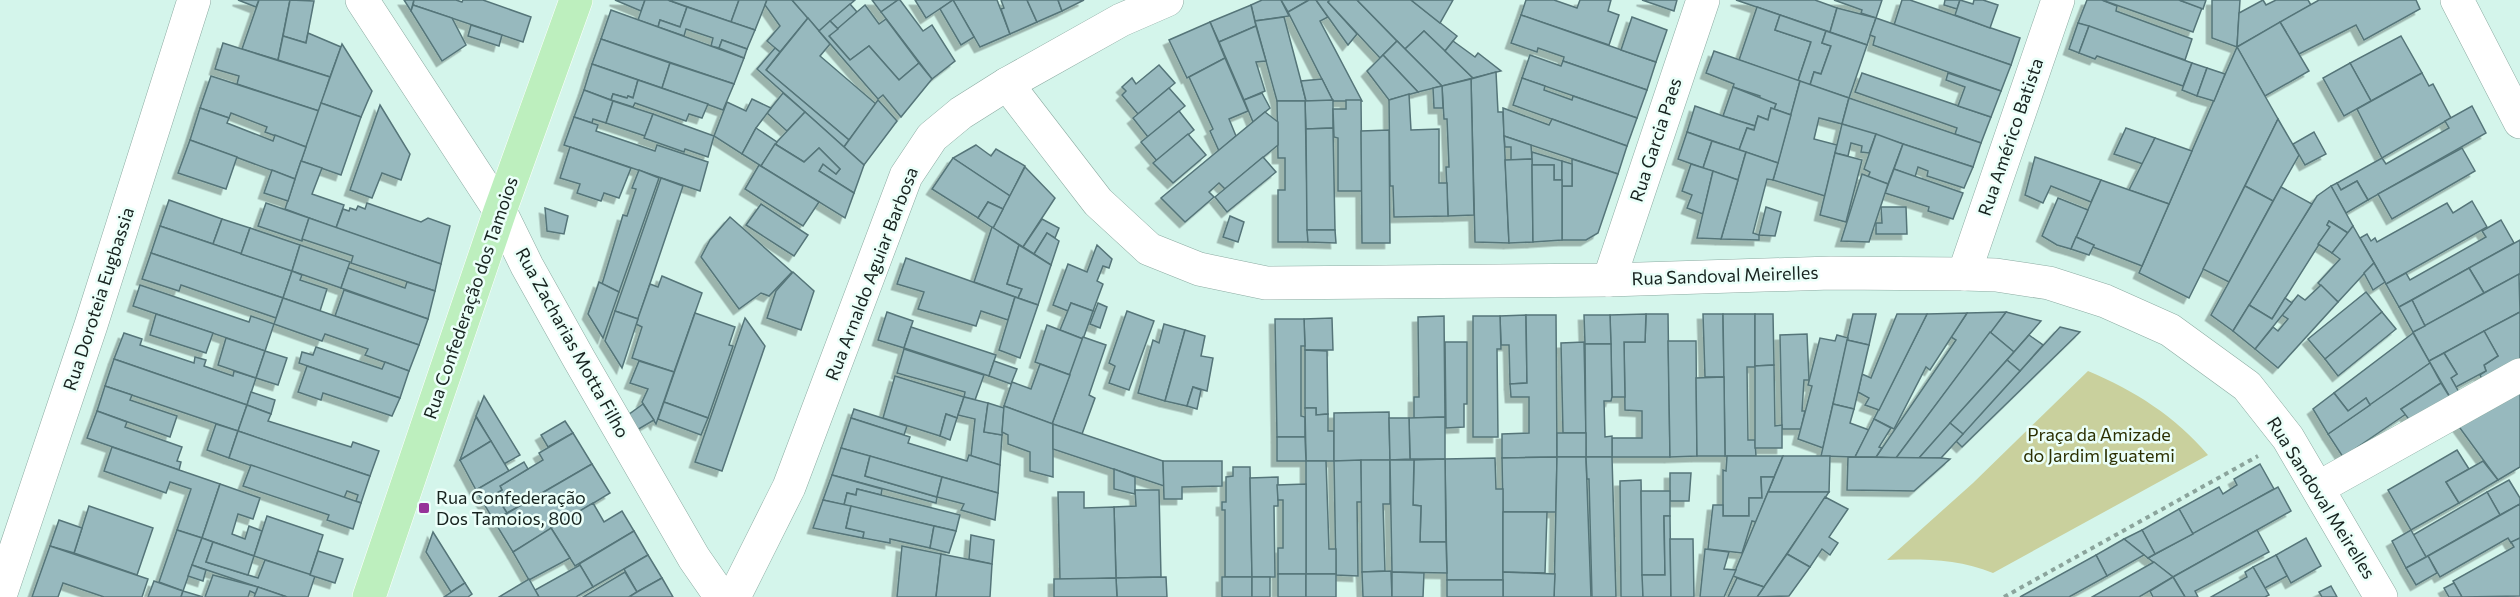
<svg xmlns="http://www.w3.org/2000/svg" width="2520" height="597" font-family="Commissioner,sans-serif">
<style>
.green{fill:#c9d09d}
.building{fill:#97b9be;stroke:#557579;stroke-width:1.5;filter:url(#shadow)}
.lines{fill:none;stroke-linecap:round;stroke-linejoin:round}
.minor-casing{stroke:#8caba2;stroke-width:34}
.major-casing{stroke:#fff;stroke-width:34}
.path{stroke:#8ba49c;stroke-width:4;stroke-dasharray:4.5 4.5;stroke-linecap:butt}
.minor{stroke:#fff;stroke-width:33}
.major{stroke:#bdefbe;stroke-width:33}
.poi-dot{fill:#963399;stroke:#ebfff9;stroke-width:2}
.labels{text-anchor:middle;stroke-width:5;stroke-linejoin:round;paint-order:stroke}
.street-label{font-size:18px;fill:#17231f;stroke:#ebfff9}
.park-label{font-size:18px;fill:#2b2f00;stroke:#ebfff9}
.poi-label{font-size:18px;fill:#17231f;stroke:#ebfff9;text-anchor:start}
</style>
<defs>
<filter id="shadow"><feDropShadow dx="-5.5" dy="5.5" stdDeviation="0" flood-color="#0004"/></filter>
</defs>
<rect width="100%" height="100%" fill="#d4f5eb"/>
<!-- green -->
<path class="green" d="M2088 371C2135 391 2175 416 2208 455L1993 573C1959 559 1923 559 1887 560L1973 483Z"/>
<!-- building -->
<g class="building">
<polygon points="238,0 259,0 256,7"/>
<polygon points="259,0 290,0 278,60 242,49"/>
<polygon points="290,0 314,1 306,43 283,36"/>
<polygon points="404,0 414,0 411,11"/>
<polygon points="414,0 456,0 462,2 463,0 483,0 531,17 523,42 413,5"/>
<polygon points="615,0 645,0 641,11"/>
<polygon points="645,0 668,0 687,7 680,27 660,20 658,27 638,20"/>
<polygon points="668,0 739,0 731,22"/>
<polygon points="739,0 767,0 755,30 731,22"/>
<polygon points="767,0 792,0 808,18 780,52 767,41 780,26 765,5"/>
<polygon points="792,0 855,0 819,31"/>
<polygon points="872,0 898,0 881,12"/>
<polygon points="898,0 900,0 923,31 932,25 955,61 932,79 881,12"/>
<polygon points="915,0 953,0 926,18"/>
<polygon points="953,0 997,0 1010,34 980,47"/>
<polygon points="953,0 974,37 961,45 940,9"/>
<polygon points="1001,0 1027,0 1037,22 1010,34 1001,9 1004,8"/>
<polygon points="1027,0 1058,0 1062,11 1037,22"/>
<polygon points="1058,0 1084,0 1062,11"/>
<polygon points="1262,0 1281,0 1289,16 1255,21 1251,5"/>
<polygon points="1281,0 1309,0 1288,12"/>
<polygon points="1309,0 1316,0 1328,17 1320,21 1362,101 1333,101 1288,12"/>
<polygon points="1316,0 1330,0 1328,2 1357,34 1348,45"/>
<polygon points="1330,0 1357,0 1397,41 1380,58 1328,2"/>
<polygon points="1357,0 1411,0 1457,36 1445,51 1424,31 1405,49"/>
<polygon points="1411,0 1453,0 1440,23"/>
<polygon points="1526,0 1554,0 1577,8 1580,0 1611,0 1608,11 1619,15 1609,45 1521,15"/>
<polygon points="1642,0 1677,0 1674,11"/>
<polygon points="1736,0 1815,0 1837,8 1830,32"/>
<polygon points="1834,0 1882,0 1876,18 1861,13 1862,10"/>
<polygon points="1902,0 1910,0 2020,38 2011,65 1894,25"/>
<polygon points="1945,0 1960,0 1957,9 1944,5"/>
<polygon points="1960,0 1973,4 1974,0 1983,0 1998,5 1990,28 1955,15"/>
<polygon points="2087,0 2102,0 2117,6 2116,11 2192,39 2185,60 2078,23"/>
<polygon points="2102,0 2179,0 2202,8 2193,32"/>
<polygon points="2179,0 2206,0 2203,9"/>
<polygon points="2212,0 2240,0 2237,47 2212,38"/>
<polygon points="2263,0 2266,5 2276,0 2308,0 2311,5 2237,47 2239,13"/>
<polygon points="2319,0 2416,0 2420,9 2364,40 2356,25 2299,54 2280,22"/>
<polygon points="850,4 857,12 838,29 830,21"/>
<polygon points="413,5 452,18 466,45 442,61 411,11"/>
<polygon points="865,5 879,24 886,19 919,63 899,80 869,46 850,60 829,36"/>
<polygon points="1251,5 1256,26 1219,42 1210,22"/>
<polygon points="687,7 755,30 747,49 722,40 719,48 711,46 713,38 686,29 684,36 658,27 660,20 680,27"/>
<polygon points="1757,7 1780,15 1775,30 1811,42 1798,81 1739,60"/>
<polygon points="1837,8 1876,18 1867,45 1830,32"/>
<polygon points="611,10 744,58 734,84 601,39"/>
<polygon points="1521,15 1656,62 1647,90 1563,61 1564,57 1538,48 1537,52 1511,43"/>
<polygon points="1780,15 1826,31 1822,43 1831,46 1821,74 1814,72 1810,85 1798,81 1811,42 1775,30"/>
<polygon points="1284,17 1301,81 1306,101 1277,101 1255,21"/>
<polygon points="1632,17 1667,30 1656,62 1621,50"/>
<polygon points="808,18 830,44 820,56 876,104 849,140 766,70"/>
<polygon points="1876,18 2011,65 2001,91 1873,45 1875,37 1870,35"/>
<polygon points="830,21 838,29 829,36 850,60 869,46 899,80 919,63 932,79 901,117 883,95 878,99 819,31"/>
<polygon points="1210,22 1225,58 1187,78 1169,40"/>
<polygon points="2280,22 2309,71 2265,96 2237,47"/>
<polygon points="2078,23 2089,26 2079,53 2069,49"/>
<polygon points="471,25 502,35 499,46 468,36"/>
<polygon points="1256,26 1266,61 1256,62 1265,91 1244,100 1219,42"/>
<polygon points="2089,26 2192,63 2183,86 2097,56 2095,59 2079,53"/>
<polygon points="1424,31 1445,51 1473,78 1442,86 1405,49"/>
<polygon points="1826,31 1867,45 1849,98 1810,85 1814,72 1821,74 1831,46 1822,43"/>
<polygon points="308,33 341,47 330,77 278,60 283,36 306,43"/>
<polygon points="2401,36 2422,73 2371,101 2350,63"/>
<polygon points="601,39 670,63 662,88 592,64"/>
<polygon points="722,40 747,49 744,58 719,48"/>
<polygon points="1397,41 1442,86 1418,92 1383,55"/>
<polygon points="1453,41 1475,57 1478,53 1501,71 1473,78 1445,51"/>
<polygon points="223,43 330,77 319,111 237,84 239,76 215,69"/>
<polygon points="342,44 372,91 361,117 321,103"/>
<polygon points="2237,47 2278,119 2189,298 2139,273"/>
<polygon points="775,48 780,52 766,70 849,140 844,147 757,69"/>
<polygon points="1714,51 1800,81 1791,115 1774,109 1776,104 1759,99 1760,96 1733,87 1734,84 1706,73"/>
<polygon points="1383,55 1418,92 1389,100 1367,71"/>
<polygon points="1530,55 1561,66 1563,61 1647,90 1637,118 1522,78"/>
<polygon points="1225,58 1248,111 1229,119 1236,136 1219,151 1210,131 1213,129 1189,77"/>
<polygon points="670,63 734,84 723,110 662,88"/>
<polygon points="2192,63 2207,68 2197,96 2182,90"/>
<polygon points="2350,63 2371,101 2344,116 2323,78"/>
<polygon points="592,64 638,80 633,98 628,96 627,98 613,94 611,100 584,90"/>
<polygon points="1159,65 1175,83 1138,114 1122,95 1126,91 1122,87 1132,78 1136,84"/>
<polygon points="2207,68 2225,74 2214,101 2197,96"/>
<polygon points="1496,72 1498,112 1503,112 1509,243 1475,242 1471,79"/>
<polygon points="1862,73 1991,117 1981,143 1955,134 1957,128 1855,92"/>
<polygon points="1948,73 2001,91 1991,117 1958,106 1965,87 1946,80"/>
<polygon points="2422,73 2429,86 2433,84 2451,118 2382,158 2357,109"/>
<polygon points="211,76 319,111 306,147 265,132 267,127 231,113 229,118 200,108"/>
<polygon points="1522,78 1545,86 1544,90 1572,100 1573,96 1637,118 1627,146 1513,105"/>
<polygon points="1322,79 1333,101 1306,101 1301,81"/>
<polygon points="1471,79 1474,215 1448,216 1446,167 1449,167 1447,119 1444,119 1442,86"/>
<polygon points="638,80 708,104 702,118 689,114 686,121 635,103 633,107 611,100 613,94 627,98 628,96 633,98"/>
<polygon points="1800,81 1849,98 1842,124 1819,118 1814,139 1837,145 1825,196 1773,180"/>
<polygon points="1442,86 1443,108 1434,108 1433,88"/>
<polygon points="1733,87 1776,104 1774,109 1771,108 1768,120 1758,116 1755,126 1723,116"/>
<polygon points="1169,88 1185,106 1148,137 1133,118"/>
<polygon points="584,90 613,101 606,123 593,119 592,123 574,117"/>
<polygon points="783,93 805,112 787,131 767,113"/>
<polygon points="1262,93 1270,108 1253,122 1244,100"/>
<polygon points="1409,94 1411,130 1439,129 1439,183 1447,183 1448,216 1394,217 1393,186 1390,186 1389,100"/>
<polygon points="1849,98 1981,143 1973,167 1842,124"/>
<polygon points="752,99 771,108 756,128 742,154 714,136 727,102 746,111"/>
<polygon points="878,100 897,121 864,165 844,147"/>
<polygon points="1333,100 1333,128 1306,129 1305,101"/>
<polygon points="1346,100 1361,100 1362,191 1338,191 1338,138 1334,137 1333,109 1346,109"/>
<polygon points="613,101 653,114 645,136 606,123"/>
<polygon points="1277,101 1305,101 1308,242 1278,242 1278,190 1285,190 1285,158 1278,158"/>
<polygon points="321,103 361,117 341,175 301,161"/>
<polygon points="380,105 410,154 401,180 382,173 372,198 350,190"/>
<polygon points="1695,106 1723,116 1755,126 1754,130 1747,128 1739,150 1687,132"/>
<polygon points="2472,106 2486,133 2368,200 2357,181 2341,190 2337,183 2382,158 2386,164 2449,128 2445,121"/>
<polygon points="200,108 229,118 227,123 273,141 275,135 306,147 295,179 190,140"/>
<polygon points="1503,108 1549,125 1552,119 1627,146 1618,174 1504,136"/>
<polygon points="1771,108 1791,115 1778,163 1739,150 1747,128 1754,130 1758,116 1768,120"/>
<polygon points="1179,111 1194,130 1157,161 1141,142"/>
<polygon points="805,112 864,165 854,193 819,171 823,164 836,174 840,169 819,148 804,162 775,144"/>
<polygon points="1265,112 1278,122 1278,145 1225,189 1219,183 1209,192 1214,197 1185,222 1161,198"/>
<polygon points="653,114 714,136 708,157 685,149 684,152 644,138"/>
<polygon points="574,117 598,125 596,131 655,151 657,145 708,162 700,191 564,145"/>
<polygon points="2278,119 2299,155 2273,201 2245,186"/>
<polygon points="1842,124 1876,134 1869,153 1861,152 1862,146 1851,143 1848,156 1835,153"/>
<polygon points="756,128 777,142 761,166 742,154"/>
<polygon points="1333,128 1335,230 1307,230 1306,129"/>
<polygon points="2126,128 2155,138 2143,164 2114,154"/>
<polygon points="1389,130 1390,243 1362,243 1361,131"/>
<polygon points="1687,132 1712,141 1703,168 1678,159"/>
<polygon points="2314,132 2326,154 2305,165 2293,144"/>
<polygon points="1188,134 1206,155 1173,183 1153,163"/>
<polygon points="1876,134 1903,144 1888,184 1868,177 1870,172 1864,169"/>
<polygon points="1504,136 1531,145 1532,159 1511,160 1511,147 1505,147"/>
<polygon points="2155,138 2192,151 2169,204 2129,190"/>
<polygon points="190,140 237,157 226,189 178,173"/>
<polygon points="1712,141 1746,152 1738,180 1703,168"/>
<polygon points="775,144 804,162 819,148 840,169 836,174 823,164 819,171 854,193 845,218 761,166"/>
<polygon points="1903,144 1973,167 1964,188 1927,176 1928,171 1918,167 1915,177 1894,169"/>
<polygon points="976,145 991,156 996,149 1025,166 1010,196 953,158"/>
<polygon points="570,147 631,168 619,198 604,193 601,201 577,193 580,184 560,178"/>
<polygon points="2462,148 2475,171 2392,219 2378,194"/>
<polygon points="1532,152 1562,161 1562,180 1554,180 1554,165 1532,165"/>
<polygon points="1746,152 1778,163 1773,180 1767,179 1753,233 1759,235 1759,240 1721,239"/>
<polygon points="1835,153 1862,160 1846,222 1820,215"/>
<polygon points="1263,157 1276,172 1227,212 1215,197"/>
<polygon points="2035,157 2101,180 2091,202 2051,186 2043,203 2025,195"/>
<polygon points="953,158 1010,196 1003,209 988,202 978,218 932,189"/>
<polygon points="1532,159 1533,242 1509,243 1505,160"/>
<polygon points="1572,159 1618,174 1598,233 1586,240 1562,240 1562,186 1572,186"/>
<polygon points="301,161 322,168 312,194 344,205 336,228 285,209"/>
<polygon points="1562,161 1572,164 1572,186 1562,186"/>
<polygon points="1691,164 1713,171 1703,214 1687,208 1692,195 1682,191"/>
<polygon points="759,165 819,202 803,226 745,189"/>
<polygon points="1532,165 1554,165 1554,180 1562,180 1562,240 1533,242"/>
<polygon points="1025,167 1055,198 1023,247 993,228"/>
<polygon points="1894,169 1963,193 1953,219 1928,211 1929,207 1885,193"/>
<polygon points="272,170 295,179 288,201 264,193"/>
<polygon points="639,170 659,178 619,292 602,284 623,215 627,216 636,189 632,188"/>
<polygon points="1713,171 1738,180 1721,239 1697,238"/>
<polygon points="1862,174 1888,184 1869,242 1841,241"/>
<polygon points="661,178 683,186 638,319 615,311"/>
<polygon points="2101,180 2169,204 2142,266 2093,247 2094,245 2076,237"/>
<polygon points="2357,181 2368,200 2346,213 2331,186 2337,183 2341,190"/>
<polygon points="2245,186 2273,201 2229,282 2203,269"/>
<polygon points="2331,186 2353,226 2348,233 2329,221 2327,225 2330,227 2272,319 2249,305 2317,196"/>
<polygon points="2281,187 2312,204 2233,331 2211,315"/>
<polygon points="2058,198 2088,210 2071,249 2057,245 2042,236"/>
<polygon points="169,200 222,219 213,244 160,226"/>
<polygon points="2472,201 2487,227 2386,284 2360,238 2367,234 2371,241 2375,238 2377,242 2447,203 2453,213"/>
<polygon points="988,202 1003,209 993,228 978,218"/>
<polygon points="266,203 309,218 302,241 258,226"/>
<polygon points="367,203 421,222 428,218 450,226 441,264 336,228 343,209 349,211 350,208 356,210 358,206 365,209"/>
<polygon points="761,204 808,235 794,256 746,225"/>
<polygon points="1766,207 1781,212 1775,236 1759,235"/>
<polygon points="1881,207 1906,207 1907,234 1876,234 1876,223 1882,223"/>
<polygon points="545,208 568,216 564,234 547,231"/>
<polygon points="1230,216 1244,222 1238,242 1223,237"/>
<polygon points="730,217 792,272 769,296 761,293 739,309 701,257 710,240"/>
<polygon points="309,218 441,264 435,291 351,263 353,256 302,239"/>
<polygon points="222,219 250,228 241,254 213,244"/>
<polygon points="1042,219 1059,228 1055,238 1047,233 1034,254 1023,247"/>
<polygon points="2501,220 2514,243 2399,307 2386,284 2406,273 2410,280 2486,237 2482,231"/>
<polygon points="2329,221 2348,233 2332,253 2318,244 2330,227 2327,225"/>
<polygon points="160,226 292,271 283,298 151,253"/>
<polygon points="2353,226 2374,263 2338,302 2318,283 2340,259 2332,253"/>
<polygon points="992,227 1019,245 1007,284 1022,289 1018,298 974,282"/>
<polygon points="250,228 300,245 292,271 241,254"/>
<polygon points="1307,230 1335,230 1336,243 1308,242"/>
<polygon points="1047,233 1059,241 1051,265 1034,254"/>
<polygon points="2076,237 2094,245 2089,255 2071,249"/>
<polygon points="2520,240 2520,274 2484,293 2469,268"/>
<polygon points="300,245 350,262 341,288 292,271"/>
<polygon points="1019,245 1051,265 1038,305 1018,298 1022,289 1007,284"/>
<polygon points="1097,245 1112,259 1109,268 1103,266 1097,281 1103,284 1093,311 1071,303 1068,311 1053,305 1068,264 1087,272"/>
<polygon points="151,253 283,298 276,318 181,285 179,291 142,279"/>
<polygon points="906,258 1015,297 1008,320 981,311 976,326 918,309 924,292 897,284"/>
<polygon points="2374,263 2385,282 2373,290 2364,273"/>
<polygon points="348,268 405,288 407,282 435,291 428,319 341,288"/>
<polygon points="2469,268 2484,293 2425,326 2412,300"/>
<polygon points="292,271 302,275 300,280 327,289 320,311 283,298"/>
<polygon points="793,272 814,291 801,330 767,318 776,291"/>
<polygon points="2519,274 2520,312 2429,361 2413,332"/>
<polygon points="662,276 702,293 674,372 632,358 642,327 636,324 650,284 658,287"/>
<polygon points="599,282 619,292 603,338 588,314"/>
<polygon points="140,285 249,322 251,316 274,324 265,351 133,306"/>
<polygon points="2321,285 2338,302 2278,368 2255,349 2273,327 2278,331 2288,319 2282,315 2298,295 2305,300"/>
<polygon points="344,290 428,319 419,345 335,316"/>
<polygon points="2366,292 2382,312 2325,359 2308,339"/>
<polygon points="1015,297 1038,305 1020,358 999,350"/>
<polygon points="283,298 419,345 409,371 365,355 368,349 325,334 322,341 274,324"/>
<polygon points="2285,298 2292,303 2255,349 2233,331 2249,305 2272,319"/>
<polygon points="2412,300 2425,326 2413,332 2399,307"/>
<polygon points="1071,303 1093,311 1083,339 1060,330"/>
<polygon points="1098,303 1107,307 1100,328 1090,324"/>
<polygon points="615,311 638,319 622,368 605,341"/>
<polygon points="1127,311 1154,321 1129,390 1109,383 1115,366 1109,363"/>
<polygon points="887,312 913,321 904,348 878,340"/>
<polygon points="2006,312 2041,321 2014,352 1990,332"/>
<polygon points="2006,312 1896,458 1876,457 1956,340 1951,337 1967,313"/>
<polygon points="2382,312 2396,329 2338,376 2325,359"/>
<polygon points="2520,312 2520,359 2483,381 2480,375 2486,371 2484,365 2498,356 2484,331"/>
<polygon points="695,313 735,327 729,345 733,346 708,418 664,402"/>
<polygon points="1967,313 1930,370 1926,367 1894,429 1874,419 1927,314"/>
<polygon points="156,314 213,333 206,353 150,335"/>
<polygon points="1646,314 1668,314 1670,457 1612,457 1612,438 1642,438 1642,411 1625,410 1624,342 1645,342"/>
<polygon points="1646,314 1645,342 1624,342 1625,397 1612,397 1610,315"/>
<polygon points="1703,314 1723,314 1724,377 1705,377"/>
<polygon points="1723,314 1755,314 1755,367 1747,367 1748,440 1755,440 1756,456 1725,456"/>
<polygon points="1755,314 1773,314 1774,365 1755,366"/>
<polygon points="1853,314 1876,314 1869,345 1847,340"/>
<polygon points="1897,314 1927,314 1879,410 1865,405 1869,398 1858,392 1862,374 1871,378"/>
<polygon points="1526,315 1527,383 1510,384 1509,345 1501,345 1500,316"/>
<polygon points="1526,315 1556,315 1557,457 1502,458 1502,434 1529,433 1529,397 1511,397 1510,384 1527,383"/>
<polygon points="1584,315 1610,315 1611,344 1585,344"/>
<polygon points="1444,316 1445,417 1414,418 1414,397 1419,397 1418,317"/>
<polygon points="1473,316 1500,316 1501,349 1497,349 1498,437 1473,437"/>
<polygon points="745,318 765,346 722,471 695,462"/>
<polygon points="1332,318 1333,350 1305,350 1304,319"/>
<polygon points="1275,319 1304,319 1305,346 1301,346 1301,416 1305,417 1305,437 1277,437"/>
<polygon points="1164,324 1185,330 1165,401 1138,393 1153,340 1159,343"/>
<polygon points="1047,325 1083,339 1070,375 1035,362"/>
<polygon points="911,327 996,355 989,376 904,348"/>
<polygon points="2060,327 2080,332 1962,447 1956,441"/>
<polygon points="1185,330 1205,336 1201,356 1213,358 1207,391 1193,387 1187,406 1165,401"/>
<polygon points="2484,331 2498,356 2484,365 2486,371 2456,387 2451,378 2457,374 2444,353"/>
<polygon points="1990,332 2014,352 1919,458 1896,458"/>
<polygon points="124,333 142,339 140,345 194,363 195,357 206,360 204,366 233,376 234,371 256,378 247,405 114,359"/>
<polygon points="2413,333 2430,363 2370,405 2366,398 2348,411 2334,393"/>
<polygon points="1807,334 1809,380 1804,380 1802,411 1805,411 1801,429 1782,429 1780,335"/>
<polygon points="1837,335 1848,338 1823,448 1798,439 1812,386 1808,385 1820,338 1835,341"/>
<polygon points="2029,335 2043,345 2020,371 2007,360"/>
<polygon points="1083,337 1106,345 1089,395 1095,398 1082,434 1052,424"/>
<polygon points="226,338 265,351 256,378 218,365"/>
<polygon points="1847,340 1869,345 1854,409 1833,404"/>
<polygon points="1668,341 1696,341 1697,456 1670,457"/>
<polygon points="1445,342 1467,342 1467,404 1464,404 1464,427 1446,428"/>
<polygon points="1584,342 1586,433 1563,433 1561,343"/>
<polygon points="1585,344 1611,344 1612,397 1611,401 1604,401 1605,437 1612,436 1612,457 1586,457"/>
<polygon points="316,347 382,369 385,362 409,371 400,398 299,363 302,352 313,355"/>
<polygon points="904,349 984,375 975,400 964,397 965,392 897,373"/>
<polygon points="1305,350 1327,351 1328,414 1316,415 1316,408 1305,408"/>
<polygon points="265,351 287,358 278,385 256,378"/>
<polygon points="2444,353 2457,374 2451,378 2460,394 2451,399 2429,361"/>
<polygon points="114,359 247,405 238,431 105,386"/>
<polygon points="2007,360 2020,371 1963,434 1950,423"/>
<polygon points="639,361 674,372 656,424 642,402 648,389 630,383"/>
<polygon points="994,361 1017,369 1011,384 989,376"/>
<polygon points="2430,363 2441,383 2401,409 2406,414 2343,457 2328,434"/>
<polygon points="1040,364 1070,375 1052,424 1004,406 1012,382 1031,389"/>
<polygon points="1774,365 1775,426 1782,425 1782,448 1755,448 1755,366"/>
<polygon points="307,366 400,398 392,416 323,393 321,400 298,392"/>
<polygon points="895,376 964,397 957,418 946,414 940,436 883,418"/>
<polygon points="1724,377 1725,456 1697,456 1696,378"/>
<polygon points="2441,383 2451,399 2411,422 2401,409"/>
<polygon points="105,386 132,395 130,400 177,416 170,437 97,411"/>
<polygon points="1193,387 1201,390 1197,409 1187,406"/>
<polygon points="2520,388 2520,467 2498,480 2457,424"/>
<polygon points="251,392 275,400 271,414 247,405"/>
<polygon points="2334,393 2348,411 2366,398 2370,405 2328,434 2313,409"/>
<polygon points="484,396 520,455 504,464 476,416"/>
<polygon points="964,397 988,403 984,432 1002,435 1000,465 971,456 975,419 958,415"/>
<polygon points="664,402 708,418 701,435 658,419"/>
<polygon points="988,403 1004,408 1002,435 984,432"/>
<polygon points="643,404 654,420 637,430 628,415"/>
<polygon points="1833,404 1854,409 1850,423 1869,430 1855,457 1821,456"/>
<polygon points="247,405 271,414 268,421 351,447 353,442 379,451 370,476 238,431"/>
<polygon points="1004,406 1053,424 1053,477 1030,471 1030,452 1008,444 1008,435 1002,432"/>
<polygon points="1305,408 1316,408 1316,415 1328,414 1328,431 1334,431 1334,461 1306,461"/>
<polygon points="854,409 907,426 904,435 851,418"/>
<polygon points="97,411 127,422 125,427 182,447 177,461 181,462 179,470 87,438"/>
<polygon points="1389,412 1390,460 1334,461 1334,413"/>
<polygon points="946,414 957,418 950,440 940,436"/>
<polygon points="476,417 491,441 460,460 474,422"/>
<polygon points="1445,417 1445,459 1410,459 1409,418"/>
<polygon points="851,418 910,437 908,443 967,461 969,455 1000,465 998,493 841,448"/>
<polygon points="1389,418 1409,418 1410,459 1390,460"/>
<polygon points="1874,419 1891,428 1879,447 1882,448 1876,457 1855,457"/>
<polygon points="565,421 573,433 548,447 541,435"/>
<polygon points="1950,423 1963,434 1941,458 1919,458"/>
<polygon points="216,424 238,431 229,458 207,450"/>
<polygon points="1053,424 1163,461 1164,486 1053,449"/>
<polygon points="238,431 370,476 361,503 356,501 358,495 347,491 344,498 229,458"/>
<polygon points="573,433 592,464 507,513 495,494 502,490 500,486 543,460 539,453"/>
<rect x="1557" y="433" width="29" height="24"/>
<polygon points="1277,437 1305,437 1306,461 1277,461"/>
<polygon points="491,441 509,471 476,490 460,460"/>
<polygon points="112,447 220,484 202,538 177,530 191,489 170,482 166,493 104,471"/>
<polygon points="841,448 870,456 865,476 937,497 936,503 832,475"/>
<polygon points="2457,450 2469,469 2446,482 2459,503 2411,530 2388,490"/>
<polygon points="870,456 942,477 937,497 865,476"/>
<polygon points="1727,456 1783,456 1774,477 1761,477 1762,498 1749,498 1749,516 1723,516 1723,470 1726,471"/>
<polygon points="1783,456 1830,456 1829,492 1768,492"/>
<polygon points="1557,457 1556,512 1503,512 1502,458"/>
<polygon points="1557,457 1586,457 1591,597 1554,597"/>
<polygon points="1586,457 1612,457 1616,597 1592,597 1589,479 1587,479"/>
<polygon points="1848,457 1941,458 1950,459 1914,491 1847,490"/>
<polygon points="1495,458 1496,489 1503,489 1503,580 1447,580 1445,459"/>
<polygon points="1445,459 1446,542 1420,542 1421,506 1413,505 1414,460"/>
<polygon points="1361,460 1362,502 1357,502 1358,576 1336,575 1334,461"/>
<polygon points="1361,460 1390,460 1390,504 1383,504 1385,571 1362,572"/>
<polygon points="1390,460 1414,460 1413,505 1421,506 1420,542 1446,542 1447,573 1392,572"/>
<polygon points="1163,461 1222,461 1222,486 1182,487 1182,499 1164,499"/>
<polygon points="1306,461 1326,461 1329,549 1336,549 1336,574 1306,574"/>
<polygon points="2483,461 2498,480 2459,503 2446,482"/>
<polygon points="524,462 528,469 500,486 502,490 495,494 507,513 494,521 476,490"/>
<polygon points="592,464 610,493 513,552 494,521"/>
<polygon points="2260,464 2274,489 2193,534 2179,509 2219,487 2223,494 2237,485 2234,479"/>
<polygon points="251,465 361,503 353,529 327,520 329,515 243,486"/>
<polygon points="1233,467 1250,467 1252,577 1225,577 1225,510 1222,510 1222,502 1226,502 1226,477 1233,476"/>
<polygon points="1114,469 1135,477 1135,494 1114,489"/>
<polygon points="1670,473 1691,473 1689,501 1670,501"/>
<polygon points="832,475 882,489 881,495 857,489 856,495 847,493 844,505 823,500"/>
<polygon points="942,477 998,493 995,520 961,510 964,504 937,497"/>
<polygon points="1278,477 1278,506 1274,506 1275,577 1252,577 1250,478"/>
<polygon points="1761,477 1774,477 1756,522 1752,521 1742,553 1708,549 1713,505 1723,505 1723,516 1749,516 1749,498 1762,498"/>
<polygon points="1641,480 1643,597 1621,597 1620,481"/>
<polygon points="2509,480 2520,498 2520,504 2500,515 2487,492"/>
<polygon points="220,484 260,498 253,519 238,514 232,534 245,539 249,526 262,531 254,556 202,538"/>
<polygon points="1306,484 1306,574 1278,574 1278,548 1283,548 1283,500 1278,500 1277,485"/>
<polygon points="2278,487 2291,511 2173,577 2148,558"/>
<polygon points="857,489 960,515 956,531 844,505 847,493 856,495"/>
<polygon points="1135,490 1159,490 1161,577 1116,578 1114,507 1136,506"/>
<polygon points="1641,491 1670,491 1670,516 1664,516 1665,575 1642,575"/>
<polygon points="1058,492 1084,492 1084,508 1114,507 1116,578 1060,580"/>
<polygon points="1768,492 1829,492 1764,587 1733,576"/>
<polygon points="2487,492 2500,515 2426,557 2413,535"/>
<polygon points="1825,497 1848,509 1829,537 1838,543 1830,555 1822,549 1810,567 1787,554"/>
<polygon points="823,500 851,506 846,528 864,532 863,538 813,528"/>
<polygon points="593,503 604,522 622,511 634,531 575,566 551,528"/>
<polygon points="2520,504 2520,538 2511,543 2508,538 2440,577 2428,556"/>
<polygon points="89,506 153,528 137,575 74,553"/>
<polygon points="851,506 934,526 930,548 890,539 890,543 863,538 864,532 846,528"/>
<polygon points="2179,509 2193,534 2155,554 2142,530"/>
<polygon points="1503,512 1547,512 1545,573 1503,572"/>
<polygon points="267,516 323,535 310,575 254,556"/>
<polygon points="1664,516 1670,516 1671,597 1643,597 1642,575 1665,575"/>
<polygon points="59,520 82,528 74,553 50,546"/>
<polygon points="934,526 956,531 949,553 930,548"/>
<polygon points="551,528 570,558 529,580 513,552"/>
<polygon points="177,530 202,538 183,591 159,582"/>
<polygon points="2142,530 2155,554 2148,558 2124,539"/>
<polygon points="2257,530 2269,552 2195,591 2198,597 2185,597 2173,577"/>
<polygon points="2411,530 2426,557 2406,568 2392,541"/>
<polygon points="634,531 648,555 593,587 579,564"/>
<polygon points="433,532 465,583 451,592 426,552"/>
<polygon points="971,535 994,540 992,564 969,559"/>
<polygon points="202,538 213,542 206,562 258,578 265,560 315,576 308,597 287,597 192,565"/>
<polygon points="2306,538 2321,566 2291,583 2276,555"/>
<polygon points="2520,538 2520,596 2462,597 2453,581 2514,547 2511,542"/>
<polygon points="1670,539 1693,539 1694,597 1671,597"/>
<polygon points="2124,539 2144,555 2107,576 2096,555"/>
<polygon points="213,542 254,556 248,575 206,562"/>
<polygon points="50,546 148,579 142,597 104,597 63,583 58,597 32,597"/>
<polygon points="902,546 941,554 936,597 897,597"/>
<polygon points="1705,549 1729,552 1724,569 1736,570 1724,597 1700,597"/>
<polygon points="318,551 343,559 335,583 310,575"/>
<polygon points="941,554 992,564 990,597 936,597"/>
<polygon points="1787,554 1810,567 1789,596 1757,597"/>
<polygon points="648,555 662,578 637,592 624,569"/>
<polygon points="2096,555 2107,576 2069,597 2020,597"/>
<polygon points="2276,555 2287,576 2265,588 2253,567"/>
<polygon points="2428,556 2437,573 2416,585 2406,568"/>
<polygon points="2154,562 2173,577 2139,597 2092,597"/>
<polygon points="192,565 206,570 203,581 188,576"/>
<polygon points="580,565 593,587 576,597 539,597 535,590"/>
<polygon points="2253,567 2269,595 2265,597 2211,597 2247,577 2245,572"/>
<polygon points="625,572 637,592 629,597 583,597"/>
<polygon points="1362,572 1391,571 1392,597 1363,597"/>
<polygon points="1392,572 1424,573 1423,597 1392,597"/>
<polygon points="1503,572 1555,574 1554,597 1503,597"/>
<rect x="1278" y="574" width="28" height="23"/>
<rect x="1306" y="574" width="30" height="23"/>
<polygon points="213,575 258,587 256,594 250,591 248,597 205,597"/>
<polygon points="1166,577 1167,597 1117,597 1116,578"/>
<rect x="1222" y="577" width="30" height="20"/>
<rect x="1252" y="577" width="18" height="20"/>
<polygon points="2173,577 2185,597 2153,597 2150,591"/>
<polygon points="662,578 673,597 629,597 637,592"/>
<polygon points="1116,578 1117,597 1054,597 1054,579"/>
<polygon points="1737,578 1764,587 1757,597 1728,597"/>
<polygon points="529,579 539,597 499,597"/>
<rect x="1447" y="580" width="56" height="17"/>
<polygon points="154,581 183,591 181,597 148,597"/>
<polygon points="465,583 472,594 468,597 444,597"/>
<polygon points="2454,583 2462,597 2449,597 2444,588"/>
<polygon points="2331,586 2337,597 2322,597 2319,592"/>
<polygon points="258,587 287,597 254,597"/>
<polygon points="183,591 203,597 181,597"/>
</g>
<g class="lines">
<defs>
<g id="minor">
<polyline points="362,0 500,211 527,266 579,359 694,558 721,597"/>
<polyline points="2457,0 2520,122"/>
<polyline points="1007,84 1098,202 1149,249 1199,269 1266,283 1609,280 1831,273 1964,274 1996,275 2049,283 2105,301 2170,330 2247,386 2288,438 2381,597"/>
<polyline points="1964,274 2058,0"/>
<polyline points="1609,280 1703,0"/>
<polyline points="2318,488 2520,375"/>
<polyline points="0,596 91,325 194,0"/>
<polyline points="734,597 789,487 906,176 932,137 961,113 1007,84 1121,20 1167,0"/>
</g>
<polyline id="major" points="369,597 500,211 576,0"/>
</defs>
<!-- minor casing -->
<use href="#minor" class="minor-casing"/>
<!-- major casing -->
<use href="#major" class="major-casing"/>
<!-- path -->
<polyline class="path" points="2004,597 2258,456"/>
<!-- minor -->
<use href="#minor" class="minor"/>
<!-- major -->
<use href="#major" class="major"/>
</g>
<!-- markers -->
<rect class="poi-dot" x="418" y="502" width="12" height="12" rx="3"/>
<g class="labels">
<!-- street labels -->
<g class="street-label">
<text transform="translate(2011 137) rotate(-71)" y="6">Rua Américo Batista</text>
<text transform="translate(1656 140) rotate(-72)" y="6">Rua Garcia Paes</text>
<text transform="translate(872 274) rotate(-69)" y="6">Rua Arnaldo Aguiar Barbosa</text>
<text transform="translate(1725 276) rotate(-2)" y="6">Rua Sandoval Meirelles</text>
<text transform="translate(471 298) rotate(-71)" y="6">Rua Confederação dos Tamoios</text>
<text transform="translate(99 299) rotate(-72)" y="6">Rua Doroteia Eugbassia</text>
<text transform="translate(572 343) rotate(61)" y="6">Rua Zacharias Motta Filho</text>
<text transform="translate(2321 498) rotate(58)" y="6">Rua Sandoval Meirelles</text>
</g>
<!-- park labels -->
<g class="park-label">
<text x="2099" y="441">Praça da Amizade<tspan x="2099" dy="21">do Jardim Iguatemi</tspan></text>
</g>
<!-- poi labels -->
<g class="poi-label">
<text x="436" y="504">Rua Confederação<tspan x="436" dy="21">Dos Tamoios, 800</tspan></text>
</g>
</g>
</svg>
